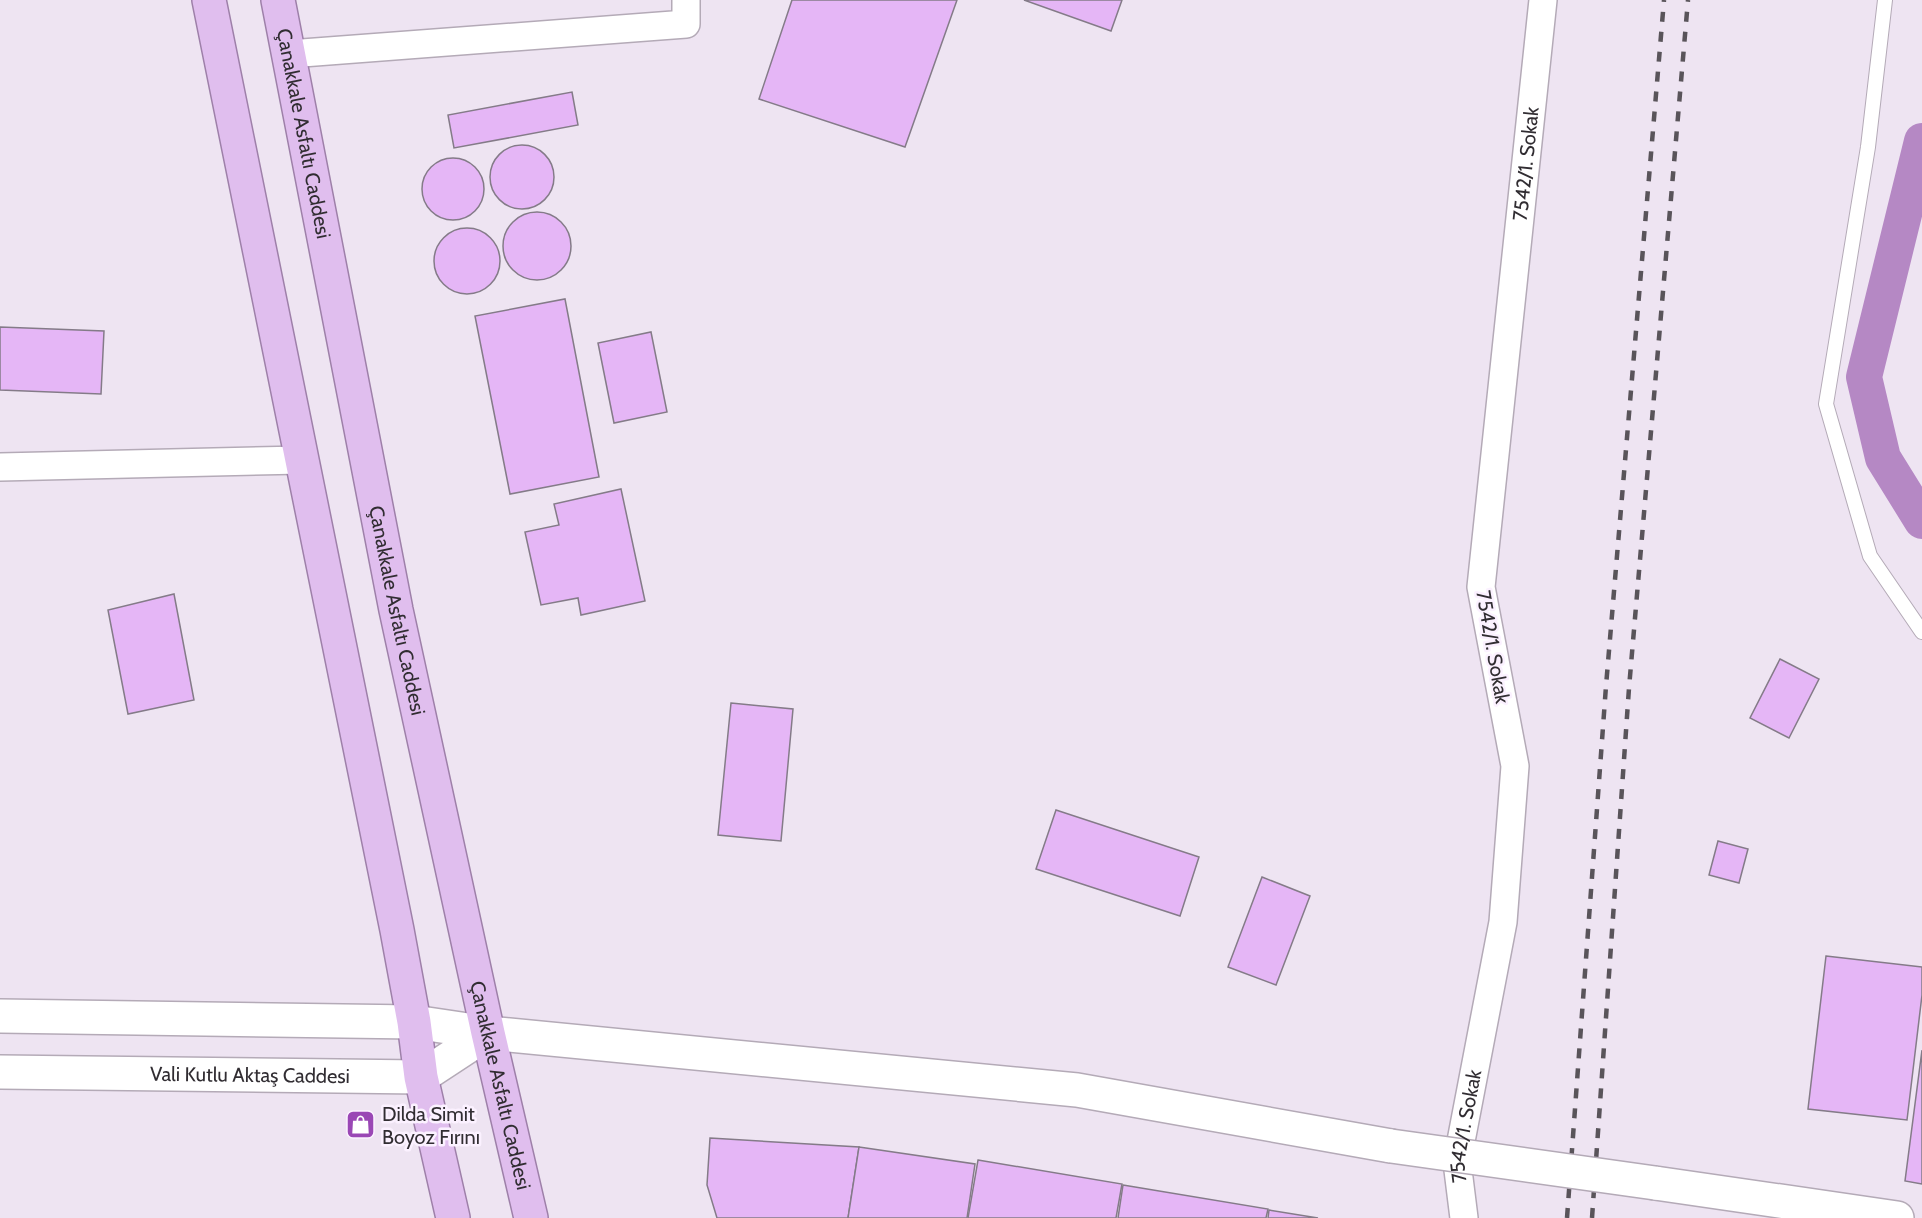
<svg xmlns="http://www.w3.org/2000/svg" width="1922" height="1218" font-family="Cabin,sans-serif">
<style>
.lines{fill:none;stroke-linecap:round;stroke-linejoin:round}
.canal{stroke:#b588c4;stroke-width:36}
.building{fill:#e5b6f6;stroke:#847b88;stroke-width:1.5}
.service-casing{stroke:#b4aab7;stroke-width:16}
.minor-casing{stroke:#b4aab7;stroke-width:30}
.tertiary-casing{stroke:#b4aab7;stroke-width:36}
.trunk-casing{stroke:#9e80a9;stroke-width:36}
.service{stroke:#fff;stroke-width:14}
.minor{stroke:#fff;stroke-width:27}
.tertiary{stroke:#fff;stroke-width:33}
.trunk{stroke:#e0beee;stroke-width:33}
.rail{stroke:#59545a;stroke-width:4.5;stroke-dasharray:10 10;stroke-linecap:butt}
.tertiary-bridge-casing{stroke:#b4aab7;stroke-width:36;stroke-linecap:butt}
.tertiary-bridge{stroke:#fff;stroke-width:33}
.labels{text-anchor:middle;stroke-width:5;stroke-linejoin:round;paint-order:stroke}
.street-label{font-size:20px;fill:#312d32;stroke:#fbf1ff}
.poi-label{font-size:20px;fill:#312d32;stroke:#fbf1ff;text-anchor:start}
</style>
<rect width="100%" height="100%" fill="#eee4f2"/>
<g class="lines">
<!-- canal -->
<polyline class="canal" points="1922,141 1864,377 1883,458 1922,521"/>
</g>
<!-- building -->
<g class="building">
<polygon points="792,0 957,0 905,147 759,99"/>
<polygon points="1024,0 1122,0 1111,31"/>
<polygon points="572,92 578,125 454,148 448,115"/>
<circle cx="522" cy="177" r="32"/>
<circle cx="453" cy="189" r="31"/>
<circle cx="537" cy="246" r="34"/>
<circle cx="467" cy="261" r="33"/>
<polygon points="565,299 599,477 510,494 475,316"/>
<polygon points="0,327 104,331 101,394 0,390"/>
<polygon points="651,332 667,412 614,423 598,343"/>
<polygon points="621,489 645,601 581,615 578,598 541,605 525,532 559,525 554,504"/>
<polygon points="174,594 194,700 128,714 108,610"/>
<polygon points="1780,659 1819,679 1789,738 1750,718"/>
<polygon points="731,703 793,709 781,841 718,835"/>
<polygon points="1056,810 1199,857 1180,916 1036,869"/>
<polygon points="1718,841 1748,849 1739,883 1709,875"/>
<polygon points="1262,877 1310,896 1276,985 1228,967"/>
<polygon points="1826,956 1922,967 1922,995 1907,1120 1808,1109"/>
<polygon points="1922,1050 1922,1184 1905,1181"/>
<polygon points="710,1138 859,1147 848,1218 717,1218 707,1185"/>
<polygon points="859,1147 975,1164 967,1218 848,1218"/>
<polygon points="978,1160 1122,1184 1116,1218 968,1218"/>
<polygon points="1123,1185 1268,1209 1266,1218 1118,1218"/>
<polygon points="1269,1210 1318,1218 1268,1218"/>
</g>
<g class="lines">
<defs>
<polyline id="service" points="1885,0 1868,147 1826,404 1870,556 1922,632"/>
<g id="minor">
<polyline points="289,54 686,24 686,0"/>
<polyline points="0,467 302,460"/>
<path id="s1" d="M1464 1218 1457 1162 1503 922 1515 766 1481 587 1543 0"/>
</g>
<g id="tertiary">
<polyline points="0,1016 414,1022 488,1033 1077,1090 1391,1146"/>
<path id="s2" d="M0 1072 421 1077 488 1033"/>
<polyline points="1655,1183 1897,1218"/>
</g>
<g id="trunk">
<polyline points="209,0 397,930 414,1022 421,1077 453,1218"/>
<path id="s3" d="M278 0 396 610 488 1033 531 1218"/>
</g>
</defs>
<!-- service casing -->
<use href="#service" class="service-casing"/>
<!-- minor casing -->
<use href="#minor" class="minor-casing"/>
<!-- tertiary casing -->
<use href="#tertiary" class="tertiary-casing"/>
<!-- trunk casing -->
<use href="#trunk" class="trunk-casing"/>
<!-- service -->
<use href="#service" class="service"/>
<!-- minor -->
<use href="#minor" class="minor"/>
<!-- tertiary -->
<use href="#tertiary" class="tertiary"/>
<!-- trunk -->
<use href="#trunk" class="trunk"/>
<!-- rail -->
<g class="rail">
<polyline points="1567,1218 1606,686 1664,0"/>
<polyline points="1592,1218 1629,688 1688,0"/>
</g>
<defs>
<polyline id="tertiary-bridge" points="1391,1146 1655,1183"/>
</defs>
<!-- tertiary-bridge casing -->
<use href="#tertiary-bridge" class="tertiary-bridge-casing"/>
<!-- tertiary-bridge -->
<use href="#tertiary-bridge" class="tertiary-bridge"/>
</g>
<!-- icons -->
<defs>
<symbol id="shop-square" viewBox="-11 -11 22 22"><rect x="-9" y="-9" width="18" height="18" rx="4" fill="#9a47b5" stroke="#fbf1ff"/><path d="M-5-2.5h2.3a2.7 3.5 0 0 1 5.4 0H5L5.5 6h-11ZM-1.5-2.5h3a1.5 2.3 0 0 0-3 0Z" fill="#fff"/></symbol>
</defs>
<g fill-rule="evenodd">
<use href="#shop-square" x="344" y="1108" width="33" height="33"/>
</g>
<g class="labels">
<!-- street labels -->
<g class="street-label">
<text dy="7" stroke="none"><textPath href="#s3" startOffset="136">Çanakkale Asfaltı Caddesi</textPath></text>
<text dy="7" stroke="none"><textPath href="#s1" startOffset="1065">7542/1. Sokak</textPath></text>
<text dy="7" stroke="none"><textPath href="#s3" startOffset="622">Çanakkale Asfaltı Caddesi</textPath></text>
<text transform="translate(1493 647) rotate(80)" y="7">7542/1. Sokak</text>
<text dy="7" stroke="none"><textPath href="#s2" startOffset="250">Vali Kutlu Aktaş Caddesi</textPath></text>
<text dy="7" stroke="none"><textPath href="#s3" startOffset="1108">Çanakkale Asfaltı Caddesi</textPath></text>
<text dy="7" stroke="none"><textPath href="#s1" startOffset="93">7542/1. Sokak</textPath></text>
</g>
<!-- poi labels -->
<g class="poi-label">
<text x="382" y="1121">Dilda Simit<tspan x="382" dy="23">Boyoz Fırını</tspan></text>
</g>
</g>
</svg>
